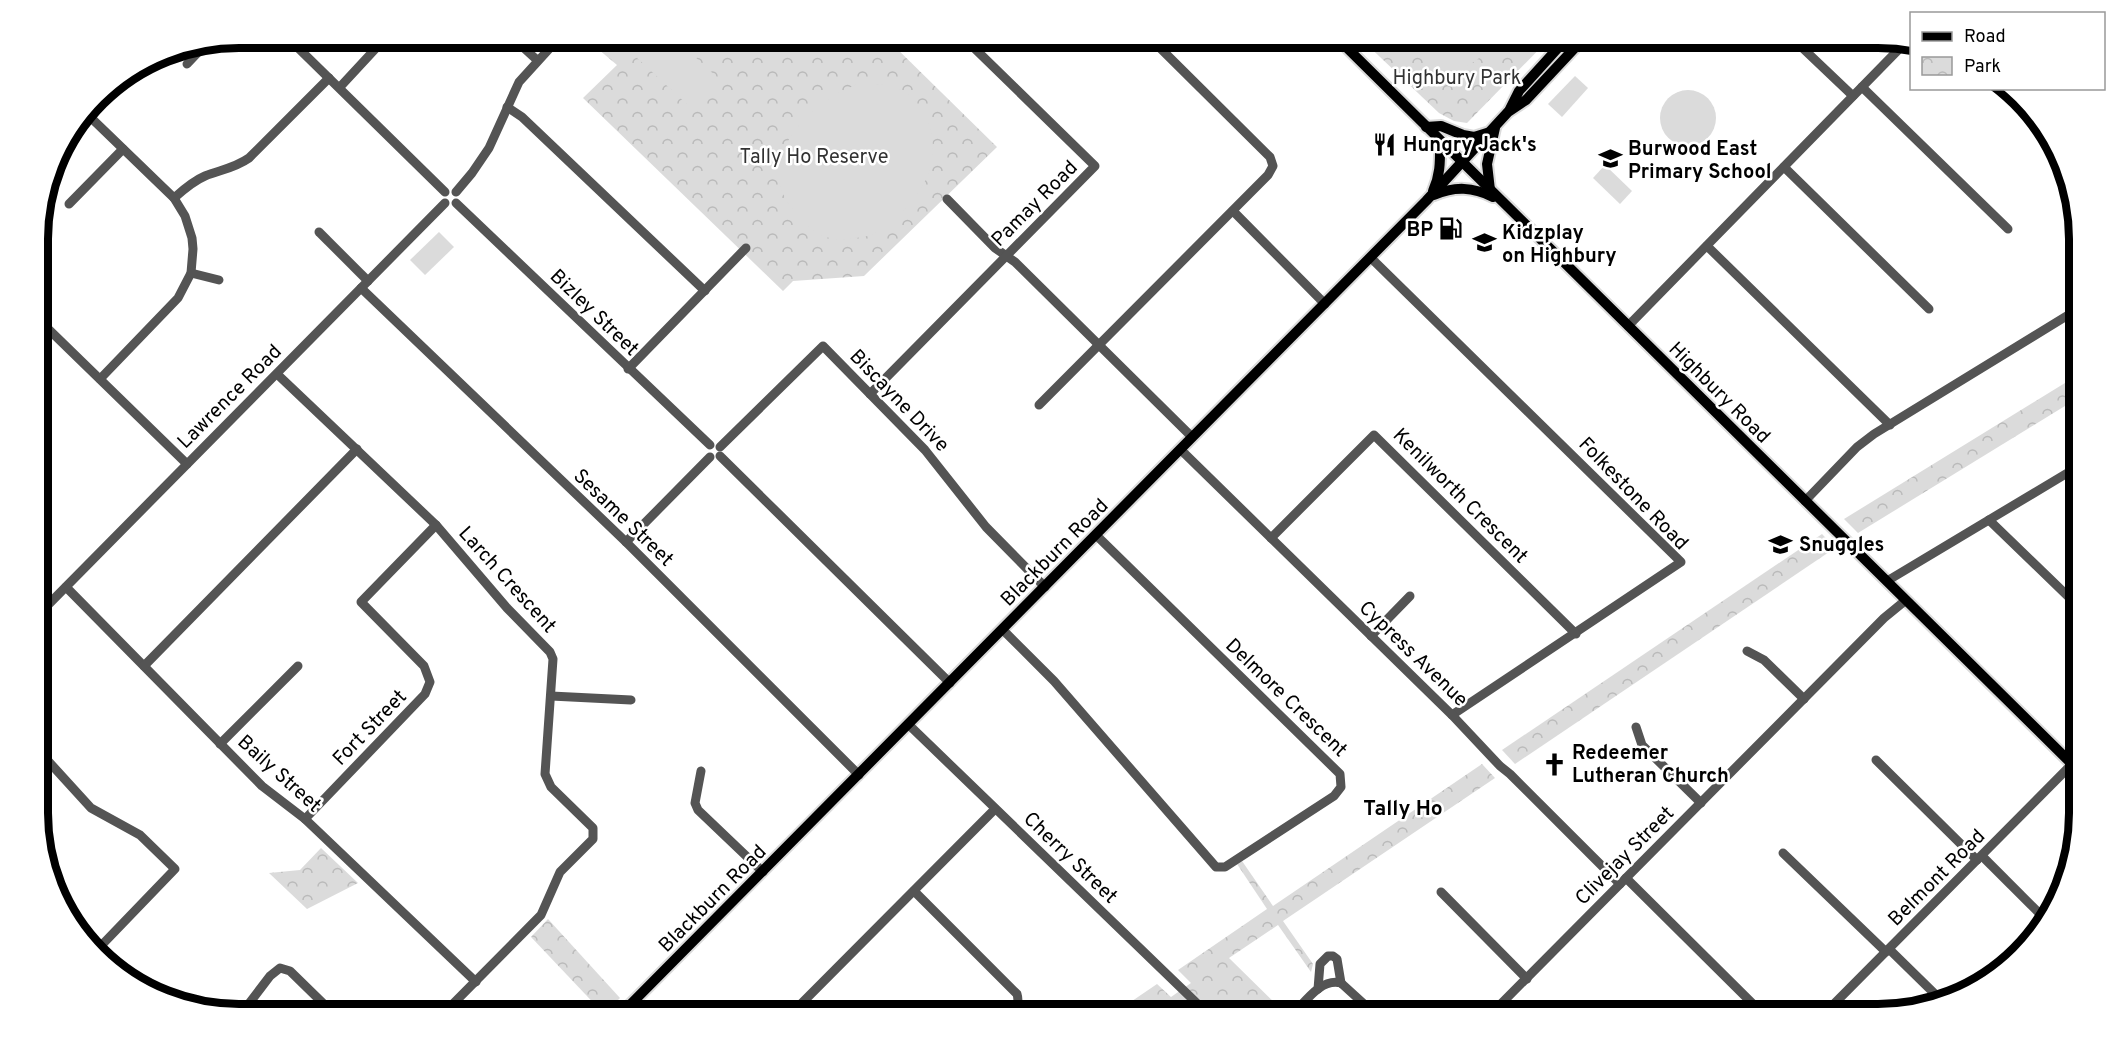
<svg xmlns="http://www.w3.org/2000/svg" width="2117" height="1052" font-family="Overpass,sans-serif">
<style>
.park{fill:url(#park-crowns)}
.pitch{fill:#dbdbdb}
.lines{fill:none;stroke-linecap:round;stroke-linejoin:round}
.major-casing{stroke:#dbdbdb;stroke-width:14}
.minor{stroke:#545454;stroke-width:9}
.major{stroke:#000;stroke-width:10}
.labels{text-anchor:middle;stroke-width:5;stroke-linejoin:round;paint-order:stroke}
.park-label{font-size:20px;fill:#323232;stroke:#fff}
.poi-label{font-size:20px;font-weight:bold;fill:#000;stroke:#fff;text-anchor:start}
.street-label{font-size:20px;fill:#000;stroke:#fff}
.neighbourhood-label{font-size:21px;font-weight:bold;fill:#000;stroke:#fff}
.rim{fill:none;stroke:#000;stroke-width:8}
</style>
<defs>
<pattern id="park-crowns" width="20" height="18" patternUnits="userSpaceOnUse" patternTransform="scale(1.5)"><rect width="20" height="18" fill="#dbdbdb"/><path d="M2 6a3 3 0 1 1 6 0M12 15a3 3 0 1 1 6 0" fill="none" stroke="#bababa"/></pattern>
</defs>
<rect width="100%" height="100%" fill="#fff"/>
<!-- park -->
<g class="park">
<polygon points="585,38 613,38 631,50 645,38 886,38 997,147 864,276 793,281 783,291 583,98 617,65"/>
<polygon points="1360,38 1550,38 1467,123 1454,121 1439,113"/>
<polygon points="2078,375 2078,398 1858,533 1844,519"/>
<polygon points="1822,534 1835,548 1515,764 1502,750"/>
<polygon points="1482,764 1495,778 1283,921 1313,964 1311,972 1278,925 1229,958 1283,1011 1280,1014 1113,1014 1157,984 1171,997 1191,983 1178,970 1267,909 1237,864 1242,861 1273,906"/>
<polygon points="321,848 358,883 307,909 269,873 300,870"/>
<polygon points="548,919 620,998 604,1014 531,937"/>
</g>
<!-- pitch -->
<g class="pitch">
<polygon points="657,38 675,38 721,81 693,110 637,58"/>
<polygon points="736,38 770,38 750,57 733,41"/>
<path d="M1407 38H1500C1483 57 1455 84 1428 63 1420 56 1413 46 1407 38Z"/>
<polygon points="1575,76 1588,88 1562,117 1548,104"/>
<path d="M875 84C882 85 892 85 898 88 924 101 937 133 932 162 927 189 897 223 873 234 867 237 861 237 855 238 832 243 813 235 799 217 792 209 783 197 780 186 770 143 817 100 853 86 859 83 868 84 875 84Z"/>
<circle cx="1688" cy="118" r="28"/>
<polygon points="1605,165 1632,191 1620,204 1593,178"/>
<polygon points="439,232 454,247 425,275 410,260"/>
</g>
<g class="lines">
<defs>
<g id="major">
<polyline points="1337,38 2079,771"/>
<polyline points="1510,109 1519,91 1567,38"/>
<polyline points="1426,127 1441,126 1463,135 1474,137 1490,132"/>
<polyline points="1490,190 1487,164 1495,128"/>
<path d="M1433 191C1441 173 1440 160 1440 141"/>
<path d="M1434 195C1455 186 1473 187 1493 197"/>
<polyline points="621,1014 1426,201 1508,112 1526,100 1584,38"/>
</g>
</defs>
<!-- major casing -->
<use href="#major" class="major-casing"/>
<!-- minor -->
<g class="minor">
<polyline points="288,38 445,192"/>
<polyline points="513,38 537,60"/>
<polyline points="1792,38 1853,96"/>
<polyline points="187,64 206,44"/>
<polyline points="340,87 378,46"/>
<polyline points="1862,87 2008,229"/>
<polyline points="507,107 522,117 705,291"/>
<polyline points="86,113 174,198 185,216 192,238 193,249 191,273 178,298 100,379"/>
<polyline points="1784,167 1929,309"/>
<polyline points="456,192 472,173 489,148 519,82 559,38"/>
<path d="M174 198C183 190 193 181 205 176 220 170 235 168 249 158L329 78"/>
<polyline points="947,199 995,248 1015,262 1192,437"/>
<polyline points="456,203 710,445"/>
<polyline points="69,204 123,149"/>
<polyline points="1233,211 1325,304"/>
<polyline points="319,232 368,281"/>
<polyline points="1707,246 1890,425"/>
<polyline points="1371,258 1681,562 1452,715"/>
<polyline points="191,273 219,280"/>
<polyline points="361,288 626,542 859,775"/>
<polyline points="38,319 187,464"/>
<polyline points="1628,326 1904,44"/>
<polyline points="628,369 746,248"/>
<polyline points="277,374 436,525 507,608 550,652 553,659 545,774 551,787 593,828 593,839 560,872 541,915 443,1014"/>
<polyline points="870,394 1095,166 968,42 968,38"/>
<polyline points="1039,405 1268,175 1273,166 1270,157 1150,38"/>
<polyline points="720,447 823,346 925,450 986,527 1045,587"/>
<polyline points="1181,450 1452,715 1500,766 1510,774 1620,884"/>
<polyline points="720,456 950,683"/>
<polyline points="1805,501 1857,447 1874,434 2078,309"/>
<polyline points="1989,520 2079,607"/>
<polyline points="1271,538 1374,435 1576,634"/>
<polyline points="626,542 710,457"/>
<polyline points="1887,581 2079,466"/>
<polyline points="66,587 262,786 305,819 476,982"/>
<polyline points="39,614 445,203"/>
<polyline points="1003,630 1054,681 1216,867 1225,867 1334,796 1341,787 1340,774 1096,535"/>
<polyline points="1371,636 1410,596"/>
<polyline points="1747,651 1764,660 1804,699"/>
<polyline points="144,666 357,449"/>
<polyline points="551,696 631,700"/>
<polyline points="909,725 1208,1014"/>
<polyline points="1636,727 1642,745 1701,803"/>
<polyline points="220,744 298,666"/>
<polyline points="39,751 91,808 140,835 175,869 97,950"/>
<polyline points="1876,760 1977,860"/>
<polyline points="701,771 695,803 698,810 763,872"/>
<polyline points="305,819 425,694 430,682 424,666 361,602 436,525"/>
<polyline points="1783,853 1886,952"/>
<polyline points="1982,856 2044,918"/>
<polyline points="1626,878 1763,1014"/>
<path d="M914 891 1017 994C1020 1004 1015 1009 1008 1014"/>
<polyline points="1441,892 1527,979"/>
<polyline points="1889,949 1939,998"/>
<polyline points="1341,983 1375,1014"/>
<polyline points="1318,989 1320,964 1328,956 1333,956 1337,959 1341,983"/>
<polyline points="241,1014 270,976 280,968 290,971 334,1014"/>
<polyline points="791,1014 995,809"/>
<path d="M1293 1014C1306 1001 1321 978 1341 983"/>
<polyline points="1491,1014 1884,618 1906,600"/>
<polyline points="1824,1014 2072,764"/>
</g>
<!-- major -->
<use href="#major" class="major"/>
</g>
<!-- icons -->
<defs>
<symbol id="restaurant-bare" viewBox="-9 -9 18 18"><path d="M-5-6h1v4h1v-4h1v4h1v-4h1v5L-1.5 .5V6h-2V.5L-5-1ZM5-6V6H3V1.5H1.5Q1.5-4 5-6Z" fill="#000" stroke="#fff" stroke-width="2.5" paint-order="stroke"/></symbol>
<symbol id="school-bare" viewBox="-9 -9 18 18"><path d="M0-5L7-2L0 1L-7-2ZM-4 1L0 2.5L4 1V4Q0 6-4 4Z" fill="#000" stroke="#fff" stroke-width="2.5" paint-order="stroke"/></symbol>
<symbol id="fuel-bare" viewBox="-9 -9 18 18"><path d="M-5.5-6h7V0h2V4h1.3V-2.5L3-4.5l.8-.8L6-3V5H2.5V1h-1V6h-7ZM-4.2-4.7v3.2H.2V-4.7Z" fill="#000" stroke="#fff" stroke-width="2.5" paint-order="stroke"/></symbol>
<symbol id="church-bare" viewBox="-9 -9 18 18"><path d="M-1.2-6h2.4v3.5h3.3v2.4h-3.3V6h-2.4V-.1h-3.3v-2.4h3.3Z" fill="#000" stroke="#fff" stroke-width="2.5" paint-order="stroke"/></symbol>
</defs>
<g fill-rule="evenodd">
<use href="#restaurant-bare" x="1368" y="128" width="33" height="33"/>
<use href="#school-bare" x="1594" y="142" width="33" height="33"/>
<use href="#fuel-bare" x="1434" y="212" width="33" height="33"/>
<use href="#school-bare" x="1468" y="226" width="33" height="33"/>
<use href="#school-bare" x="1764" y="528" width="33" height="33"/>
<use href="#church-bare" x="1538" y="748" width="33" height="33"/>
</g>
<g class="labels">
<!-- park labels -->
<g class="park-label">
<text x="1457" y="84">Highbury Park</text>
<text x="814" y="163">Tally Ho Reserve</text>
</g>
<!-- poi labels -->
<g class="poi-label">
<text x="1403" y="151">Hungry Jack's</text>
<text x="1628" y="155">Burwood East<tspan x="1628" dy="23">Primary School</tspan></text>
<text x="1433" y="236" text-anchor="end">BP</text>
<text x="1502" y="239">Kidzplay<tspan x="1502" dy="23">on Highbury</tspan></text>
<text x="1799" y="551">Snuggles</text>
<text x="1572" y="759">Redeemer<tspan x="1572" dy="23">Lutheran Church</tspan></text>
</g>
<!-- street labels -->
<g class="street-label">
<text transform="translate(1034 203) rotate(-45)" y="7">Pamay Road</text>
<text transform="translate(595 312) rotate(44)" y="7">Bizley Street</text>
<text transform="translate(1720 392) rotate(45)" y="7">Highbury Road</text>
<text transform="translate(229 396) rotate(-45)" y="7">Lawrence Road</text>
<text transform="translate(900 400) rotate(46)" y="7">Biscayne Drive</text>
<text transform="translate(1634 493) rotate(46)" y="7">Folkestone Road</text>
<text transform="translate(1461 495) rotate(45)" y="7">Kenilworth Crescent</text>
<text transform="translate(624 517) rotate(44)" y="7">Sesame Street</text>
<text transform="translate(1054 552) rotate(-45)" y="7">Blackburn Road</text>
<text transform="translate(508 579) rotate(48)" y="7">Larch Crescent</text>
<text transform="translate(1414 653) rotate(44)" y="7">Cypress Avenue</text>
<text transform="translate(1287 697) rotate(44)" y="7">Delmore Crescent</text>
<text transform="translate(369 727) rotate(-46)" y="7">Fort Street</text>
<text transform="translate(280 773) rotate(42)" y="7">Baily Street</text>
<text transform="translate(1624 855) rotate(-45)" y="7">Clivejay Street</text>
<text transform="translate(1071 857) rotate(44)" y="7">Cherry Street</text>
<text transform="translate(1936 877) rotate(-45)" y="7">Belmont Road</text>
<text transform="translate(712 898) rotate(-45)" y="7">Blackburn Road</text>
</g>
<!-- neighbourhood labels -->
<g class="neighbourhood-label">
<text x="1403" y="815">Tally Ho</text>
</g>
</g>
<!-- crop -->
<path d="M0 0H2117V1052H0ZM239 48H1878A191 191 0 0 1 2069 239V813A191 191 0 0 1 1878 1004H239A191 191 0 0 1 48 813V239A191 191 0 0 1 239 48Z" fill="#fff" fill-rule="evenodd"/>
<path class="rim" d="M239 48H1878A191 191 0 0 1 2069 239V813A191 191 0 0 1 1878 1004H239A191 191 0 0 1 48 813V239A191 191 0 0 1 239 48Z"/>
<!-- legend -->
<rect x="1910" y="12" width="195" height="78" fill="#ffffff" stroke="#999999" stroke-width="1.5"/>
<rect x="1922" y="32" width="30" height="9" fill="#000000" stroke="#999999" stroke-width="1.5"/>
<text x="1964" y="42" font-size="18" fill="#000000">Road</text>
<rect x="1922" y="57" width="30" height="18" fill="url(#park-crowns)" stroke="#999999" stroke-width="1.5"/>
<text x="1964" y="72" font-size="18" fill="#000000">Park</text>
</svg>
